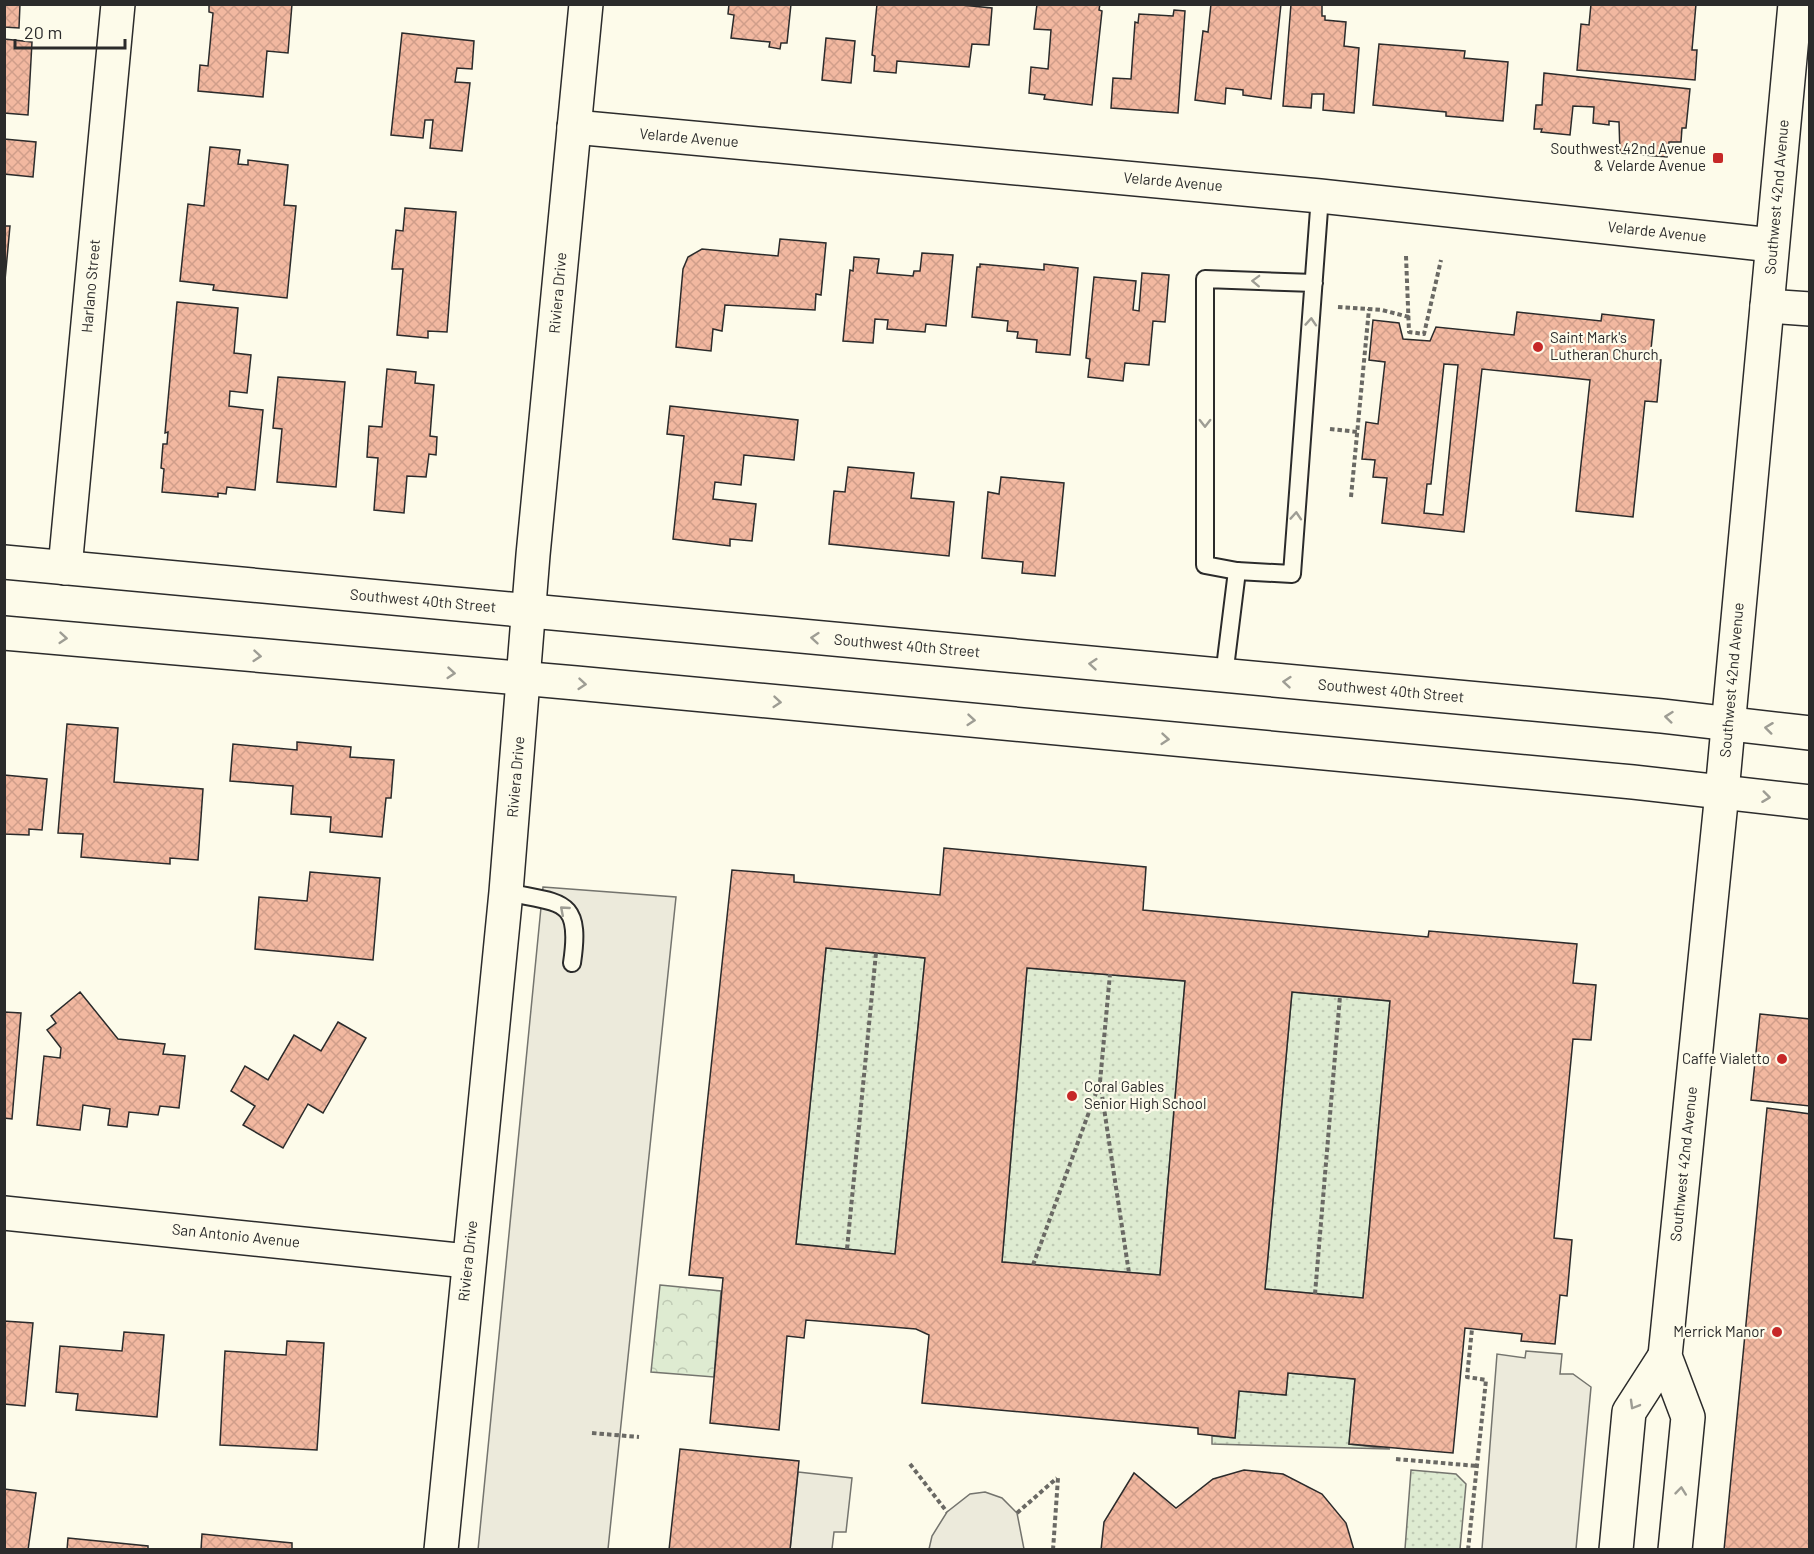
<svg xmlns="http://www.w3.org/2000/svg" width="1814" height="1554" font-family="Barlow,sans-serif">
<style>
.grass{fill:url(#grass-dots);stroke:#74746e;stroke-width:1.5}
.park{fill:url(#park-crowns);stroke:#74746e;stroke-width:1.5}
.parking{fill:#eceadb;stroke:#74746e;stroke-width:1.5}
.building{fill:url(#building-cross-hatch);stroke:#2b2b2b;stroke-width:1.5;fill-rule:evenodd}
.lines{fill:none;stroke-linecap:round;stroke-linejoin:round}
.service-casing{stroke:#2b2b2b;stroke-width:20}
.minor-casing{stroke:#2b2b2b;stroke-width:36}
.tertiary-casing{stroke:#2b2b2b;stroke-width:36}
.primary-casing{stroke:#2b2b2b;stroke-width:36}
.path{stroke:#6a6964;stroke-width:4;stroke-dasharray:4.5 3;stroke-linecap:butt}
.service{stroke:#fdfbea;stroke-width:16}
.minor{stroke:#fdfbea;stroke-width:33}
.tertiary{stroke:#fdfbea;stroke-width:33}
.primary{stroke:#fdfbea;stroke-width:33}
.oneway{stroke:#9e9d94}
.poi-dot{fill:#c62828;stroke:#fdfbea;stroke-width:2}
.labels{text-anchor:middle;stroke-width:4.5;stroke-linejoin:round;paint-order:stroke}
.street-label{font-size:15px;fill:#2b2b2b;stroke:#fdfbea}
.poi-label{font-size:15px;fill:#2b2b2b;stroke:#fdfbea;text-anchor:end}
</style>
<defs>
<pattern id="grass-dots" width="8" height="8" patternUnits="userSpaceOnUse" patternTransform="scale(1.5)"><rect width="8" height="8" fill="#deebd1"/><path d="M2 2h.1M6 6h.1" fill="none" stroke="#bfcab4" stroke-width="1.8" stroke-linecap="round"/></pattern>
<pattern id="park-crowns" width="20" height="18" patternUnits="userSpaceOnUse" patternTransform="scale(1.5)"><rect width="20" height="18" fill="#deebd1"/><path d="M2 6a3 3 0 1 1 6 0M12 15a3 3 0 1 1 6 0" fill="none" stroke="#bfcab4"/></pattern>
<pattern id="building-cross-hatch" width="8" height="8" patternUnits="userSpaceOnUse" patternTransform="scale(1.5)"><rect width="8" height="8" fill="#f2b8a0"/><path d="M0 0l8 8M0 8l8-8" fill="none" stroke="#d09e8a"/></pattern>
</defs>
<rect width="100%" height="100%" fill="#fdfbea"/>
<!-- grass -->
<g class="grass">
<polygon points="826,948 925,958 895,1254 796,1244"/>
<polygon points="1027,968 1185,981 1160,1275 1002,1262"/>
<polygon points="1292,992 1390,1001 1363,1298 1265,1289"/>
<polygon points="1288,1373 1355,1379 1349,1444 1390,1449 1212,1444 1212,1436 1235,1438 1239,1391 1286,1395"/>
<polygon points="1411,1470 1456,1474 1466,1484 1460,1549 1405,1549"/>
</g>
<!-- park -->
<polygon class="park" points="660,1285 721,1291 714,1377 651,1372"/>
<!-- parking -->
<g class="parking">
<polygon points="543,887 676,897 608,1549 478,1550"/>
<polygon points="1526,1351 1562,1354 1560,1374 1573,1374 1591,1387 1576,1549 1482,1549 1497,1354 1525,1358"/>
<polygon points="798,1472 852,1478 846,1532 834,1532 832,1549 790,1550"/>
<polygon points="985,1492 1002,1498 1017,1513 1024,1549 929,1549 932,1536 947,1512 970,1494"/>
</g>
<!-- building -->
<g class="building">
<polygon points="4,4 20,4 19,28 4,27"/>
<polygon points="209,4 292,4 288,53 267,51 263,97 198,91 200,65 208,66 213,13 209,12"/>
<polygon points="729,4 791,4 787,43 781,43 780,49 769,47 770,42 731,38 734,15 728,14"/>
<polygon points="877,4 951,4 992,8 989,45 972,44 969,67 897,61 896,73 874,71 875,56 872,55"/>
<polygon points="1037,4 1100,4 1099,10 1102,11 1092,105 1044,99 1045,95 1029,93 1031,67 1048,69 1051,30 1034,29"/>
<polygon points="1211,4 1281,4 1271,99 1243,95 1243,90 1226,88 1225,104 1195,100 1203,31 1208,32"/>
<polygon points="1291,4 1322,4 1322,16 1325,16 1325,20 1346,22 1344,46 1359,48 1354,113 1323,110 1324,94 1312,94 1311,108 1283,106"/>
<polygon points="1591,4 1696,4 1692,50 1697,50 1695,80 1577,70 1581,24 1589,25"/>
<polygon points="1174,10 1185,11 1178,113 1111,108 1113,78 1131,79 1135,22 1138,23 1139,14 1173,16"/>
<polygon points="402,33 474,41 472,69 457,68 455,82 470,83 462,151 430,148 433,120 425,120 423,138 391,135"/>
<polygon points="826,38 855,41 851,83 822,80"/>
<polygon points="4,39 32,42 28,115 4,113"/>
<polygon points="1379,44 1465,51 1464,58 1508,62 1503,121 1446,116 1446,112 1373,105"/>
<polygon points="1544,73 1690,89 1686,128 1682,128 1681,142 1669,142 1667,157 1620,153 1619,122 1609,121 1609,125 1593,123 1594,107 1573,106 1570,135 1541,132 1542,129 1534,129 1536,105 1542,105"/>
<polygon points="4,139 36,142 33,177 4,174"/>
<polygon points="210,147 240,150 238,164 248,165 248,160 288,165 284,205 296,206 287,298 213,290 214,285 180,281 188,204 204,206"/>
<polygon points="405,208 456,212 447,332 428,331 428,338 397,335 403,269 392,269 396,230 403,231"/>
<polygon points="4,226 10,226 5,280 4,279"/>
<polygon points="780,239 826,243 821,295 816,294 815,310 725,305 722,331 713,329 711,351 676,347 683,269 688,257 702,249 778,256"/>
<polygon points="922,253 953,255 946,326 926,324 925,332 887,329 888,320 875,319 873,343 843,341 850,270 853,271 854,257 879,259 877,273 913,276 914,271 920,271"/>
<polygon points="980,264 1044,270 1044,264 1078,268 1070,355 1036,352 1037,340 1017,338 1018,332 1007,331 1008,321 972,317 977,267 980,267"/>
<polygon points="1142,273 1169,275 1165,322 1153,321 1149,365 1125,363 1123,381 1088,377 1090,359 1086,358 1094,277 1136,281 1133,310 1139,311"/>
<polygon points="177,302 238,308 234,353 251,355 247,393 230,391 229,406 263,410 255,490 227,487 226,494 218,493 218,497 162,492 164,469 161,468 163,444 167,444 168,432 165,433"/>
<path d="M1517 312 1601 321 1602 314 1654 320 1650 359 1661 360 1657 402 1645 401 1633 517 1576 511 1590 380 1482 369 1464 532 1382 523 1387 478 1373 477 1375 460 1362 459 1366 422 1378 424 1385 362 1369 360 1373 320 1399 323 1403 339 1430 341 1436 327 1514 335ZM1444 364 1458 365 1443 515 1424 513 1427 484H1431Z"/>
<polygon points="387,369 416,372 415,383 434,385 430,436 437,437 436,455 429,454 426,477 407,476 404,513 374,510 378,458 367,457 369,426 382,427"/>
<polygon points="278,377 345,382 336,487 277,482 282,429 273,428"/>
<polygon points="670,406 798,420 794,460 744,455 741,485 715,482 713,499 756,504 752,541 730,539 730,546 673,539 684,436 667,434"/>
<polygon points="848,467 914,473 911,498 954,502 949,556 829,544 834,491 845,492"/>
<polygon points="1001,477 1064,483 1055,576 1022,573 1023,562 982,558 988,492 999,494"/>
<polygon points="67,724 118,728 114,782 203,789 198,860 170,858 170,864 81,857 83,834 58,833"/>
<polygon points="297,742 351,747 350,757 394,760 391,798 386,798 382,837 330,832 331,817 291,814 293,786 230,781 233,744 297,750"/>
<polygon points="4,775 47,779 42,830 29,829 29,835 4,834"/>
<path d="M944 848 1146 867 1143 910 1428 937 1429 931 1577 944 1573 983 1596 985 1591 1040 1573 1039 1554 1238 1572 1240 1567 1296 1560 1295 1555 1344 1521 1341 1522 1334 1465 1328 1453 1453 1349 1444 1355 1379 1288 1373 1286 1395 1239 1391 1235 1438 1198 1434V1428L922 1403 929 1335 916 1329 806 1320 804 1338 787 1336 779 1430 710 1423 723 1278 689 1275 732 870 794 875V882L940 895ZM826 948 925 958 895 1254 796 1244ZM1027 968 1185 981 1160 1275 1002 1262ZM1292 992 1390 1001 1363 1298 1265 1289Z"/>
<polygon points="310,872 380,878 373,960 255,949 259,897 307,901"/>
<polygon points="80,992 118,1039 165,1044 163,1054 185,1056 179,1108 160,1106 158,1115 129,1112 127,1127 108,1125 110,1109 83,1105 80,1130 37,1125 44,1056 60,1058 61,1048 47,1030 56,1023 51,1016"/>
<polygon points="4,1012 21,1013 12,1119 4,1118"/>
<polygon points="1760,1014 1810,1019 1810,1106 1751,1100"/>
<polygon points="338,1022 366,1038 323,1113 308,1104 283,1148 243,1125 255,1106 231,1091 245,1066 268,1080 294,1035 321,1051"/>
<polygon points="1767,1108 1810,1114 1810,1550 1724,1550"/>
<polygon points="4,1321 33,1323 25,1406 4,1404"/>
<polygon points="124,1332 164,1335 157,1417 76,1410 78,1394 56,1392 60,1346 122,1351"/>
<polygon points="287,1341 324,1343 317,1450 220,1445 225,1351 286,1355"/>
<polygon points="680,1449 799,1461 790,1550 669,1550"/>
<polygon points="1244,1470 1283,1474 1322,1494 1346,1523 1354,1550 1101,1550 1104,1522 1134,1473 1176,1508 1213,1479"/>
<polygon points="4,1489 36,1493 28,1550 4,1550"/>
<polygon points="202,1534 292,1543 292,1550 201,1550"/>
<polygon points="68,1538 148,1546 148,1550 67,1550"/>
</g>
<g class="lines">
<defs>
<g id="service">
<polyline points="1314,283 1205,279 1205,565 1237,571 1292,574 1320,196"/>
<polyline points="1224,676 1237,571"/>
<path d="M506 892C561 904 582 897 572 963"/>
</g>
<g id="minor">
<polyline points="574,127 1320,196 1772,245"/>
<polyline points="1767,306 1810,309"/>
<polyline points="65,568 118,4"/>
<polyline points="4,1213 467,1261"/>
</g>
<polyline id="tertiary" points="441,1550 506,892 533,555 586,4"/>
<g id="primary">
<polyline points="4,562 1662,716 1810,733"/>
<polyline points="4,633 576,683 1633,782 1810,802"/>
<polyline points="1616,1550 1629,1412 1665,1356"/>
<polyline points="1675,1550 1688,1417 1665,1356 1722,792 1795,4"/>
</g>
</defs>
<!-- service casing -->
<use href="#service" class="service-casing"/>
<!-- minor casing -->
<use href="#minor" class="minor-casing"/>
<!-- tertiary casing -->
<use href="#tertiary" class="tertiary-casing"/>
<!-- primary casing -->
<use href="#primary" class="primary-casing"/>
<!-- path -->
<g class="path">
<polyline points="1406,256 1409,332 1424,334 1441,260"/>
<polyline points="1338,307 1382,310 1409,317"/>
<polyline points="1330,429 1358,432"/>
<polyline points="1351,497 1369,309"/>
<polyline points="1100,1082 1129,1273"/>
<polyline points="847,1249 876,953"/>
<polyline points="1033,1265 1100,1082 1110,974"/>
<polyline points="1315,1294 1340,996"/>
<polyline points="592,1433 639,1437"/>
<polyline points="1396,1459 1477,1466"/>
<polyline points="910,1464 947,1512"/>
<polyline points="1017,1513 1057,1478"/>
<polyline points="1053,1550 1058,1478"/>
<polyline points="1468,1550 1486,1380 1467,1377 1472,1329"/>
</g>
<!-- service -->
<use href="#service" class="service"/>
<!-- minor -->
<use href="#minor" class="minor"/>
<!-- tertiary -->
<use href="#tertiary" class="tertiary"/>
<!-- primary -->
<use href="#primary" class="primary"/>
</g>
<!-- one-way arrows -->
<defs><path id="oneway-chevron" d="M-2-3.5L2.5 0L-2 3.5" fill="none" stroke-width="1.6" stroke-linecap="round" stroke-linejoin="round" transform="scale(1.5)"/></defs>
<g class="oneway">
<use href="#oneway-chevron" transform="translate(1256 281) rotate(-178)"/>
<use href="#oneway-chevron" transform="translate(1311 322) rotate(-86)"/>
<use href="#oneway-chevron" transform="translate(1205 423) rotate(90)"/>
<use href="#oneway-chevron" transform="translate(1296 516) rotate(-86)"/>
<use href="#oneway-chevron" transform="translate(63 638) rotate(5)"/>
<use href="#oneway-chevron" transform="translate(815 638) rotate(-175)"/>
<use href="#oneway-chevron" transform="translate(257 656) rotate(5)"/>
<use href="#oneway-chevron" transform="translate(1093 664) rotate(-175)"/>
<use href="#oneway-chevron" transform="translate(451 673) rotate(5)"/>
<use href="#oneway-chevron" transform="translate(1287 682) rotate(-175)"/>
<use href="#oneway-chevron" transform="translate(582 684) rotate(5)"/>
<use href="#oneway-chevron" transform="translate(777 702) rotate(5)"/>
<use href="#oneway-chevron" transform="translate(1669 717) rotate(-174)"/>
<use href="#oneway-chevron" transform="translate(971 720) rotate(5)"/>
<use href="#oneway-chevron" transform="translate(1769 728) rotate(-173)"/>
<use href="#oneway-chevron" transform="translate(1165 739) rotate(5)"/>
<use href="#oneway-chevron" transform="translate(1766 797) rotate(7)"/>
<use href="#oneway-chevron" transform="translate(564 910) rotate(-139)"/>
<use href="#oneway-chevron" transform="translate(1634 1405) rotate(120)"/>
<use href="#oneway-chevron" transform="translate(1681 1491) rotate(-84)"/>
</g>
<!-- markers -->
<g class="poi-dot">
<rect x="1712" y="152" width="12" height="12" rx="3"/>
<circle cx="1538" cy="347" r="6"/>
<circle cx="1782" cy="1059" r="6"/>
<circle cx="1072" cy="1096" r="6"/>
<circle cx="1777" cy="1332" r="6"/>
</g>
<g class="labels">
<!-- street labels -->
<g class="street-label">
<text transform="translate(689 138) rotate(5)" y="5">Velarde Avenue</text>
<text transform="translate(1173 182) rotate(5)" y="5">Velarde Avenue</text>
<text transform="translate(1777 197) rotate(-85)" y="5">Southwest 42nd Avenue</text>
<text transform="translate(1657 232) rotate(6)" y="5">Velarde Avenue</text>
<text transform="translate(91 286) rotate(-85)" y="5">Harlano Street</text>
<text transform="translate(558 293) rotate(-85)" y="5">Riviera Drive</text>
<text transform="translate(423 601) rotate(5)" y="5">Southwest 40th Street</text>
<text transform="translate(907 646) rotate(5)" y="5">Southwest 40th Street</text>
<text transform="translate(1732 680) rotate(-85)" y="5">Southwest 42nd Avenue</text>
<text transform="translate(1391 691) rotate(5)" y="5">Southwest 40th Street</text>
<text transform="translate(516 777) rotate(-85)" y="5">Riviera Drive</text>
<text transform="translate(1684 1164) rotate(-84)" y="5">Southwest 42nd Avenue</text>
<text transform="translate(236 1236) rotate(6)" y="5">San Antonio Avenue</text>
<text transform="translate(468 1261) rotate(-84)" y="5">Riviera Drive</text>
</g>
<!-- poi labels -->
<g class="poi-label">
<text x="1706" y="154">Southwest 42nd Avenue<tspan x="1706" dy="17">&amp; Velarde Avenue</tspan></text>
<text x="1550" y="343" text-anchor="start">Saint Mark's<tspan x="1550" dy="17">Lutheran Church</tspan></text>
<text x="1770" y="1064">Caffe Vialetto</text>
<text x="1084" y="1092" text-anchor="start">Coral Gables<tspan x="1084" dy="17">Senior High School</tspan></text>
<text x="1765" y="1337">Merrick Manor</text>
</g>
</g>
<!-- border -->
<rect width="1814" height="1554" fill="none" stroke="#2b2b2b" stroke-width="12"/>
<!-- scale -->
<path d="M15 39v9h110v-9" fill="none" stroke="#2b2b2b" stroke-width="3"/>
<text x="24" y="39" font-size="18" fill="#2b2b2b" stroke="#fdfbea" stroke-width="4.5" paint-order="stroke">20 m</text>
</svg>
